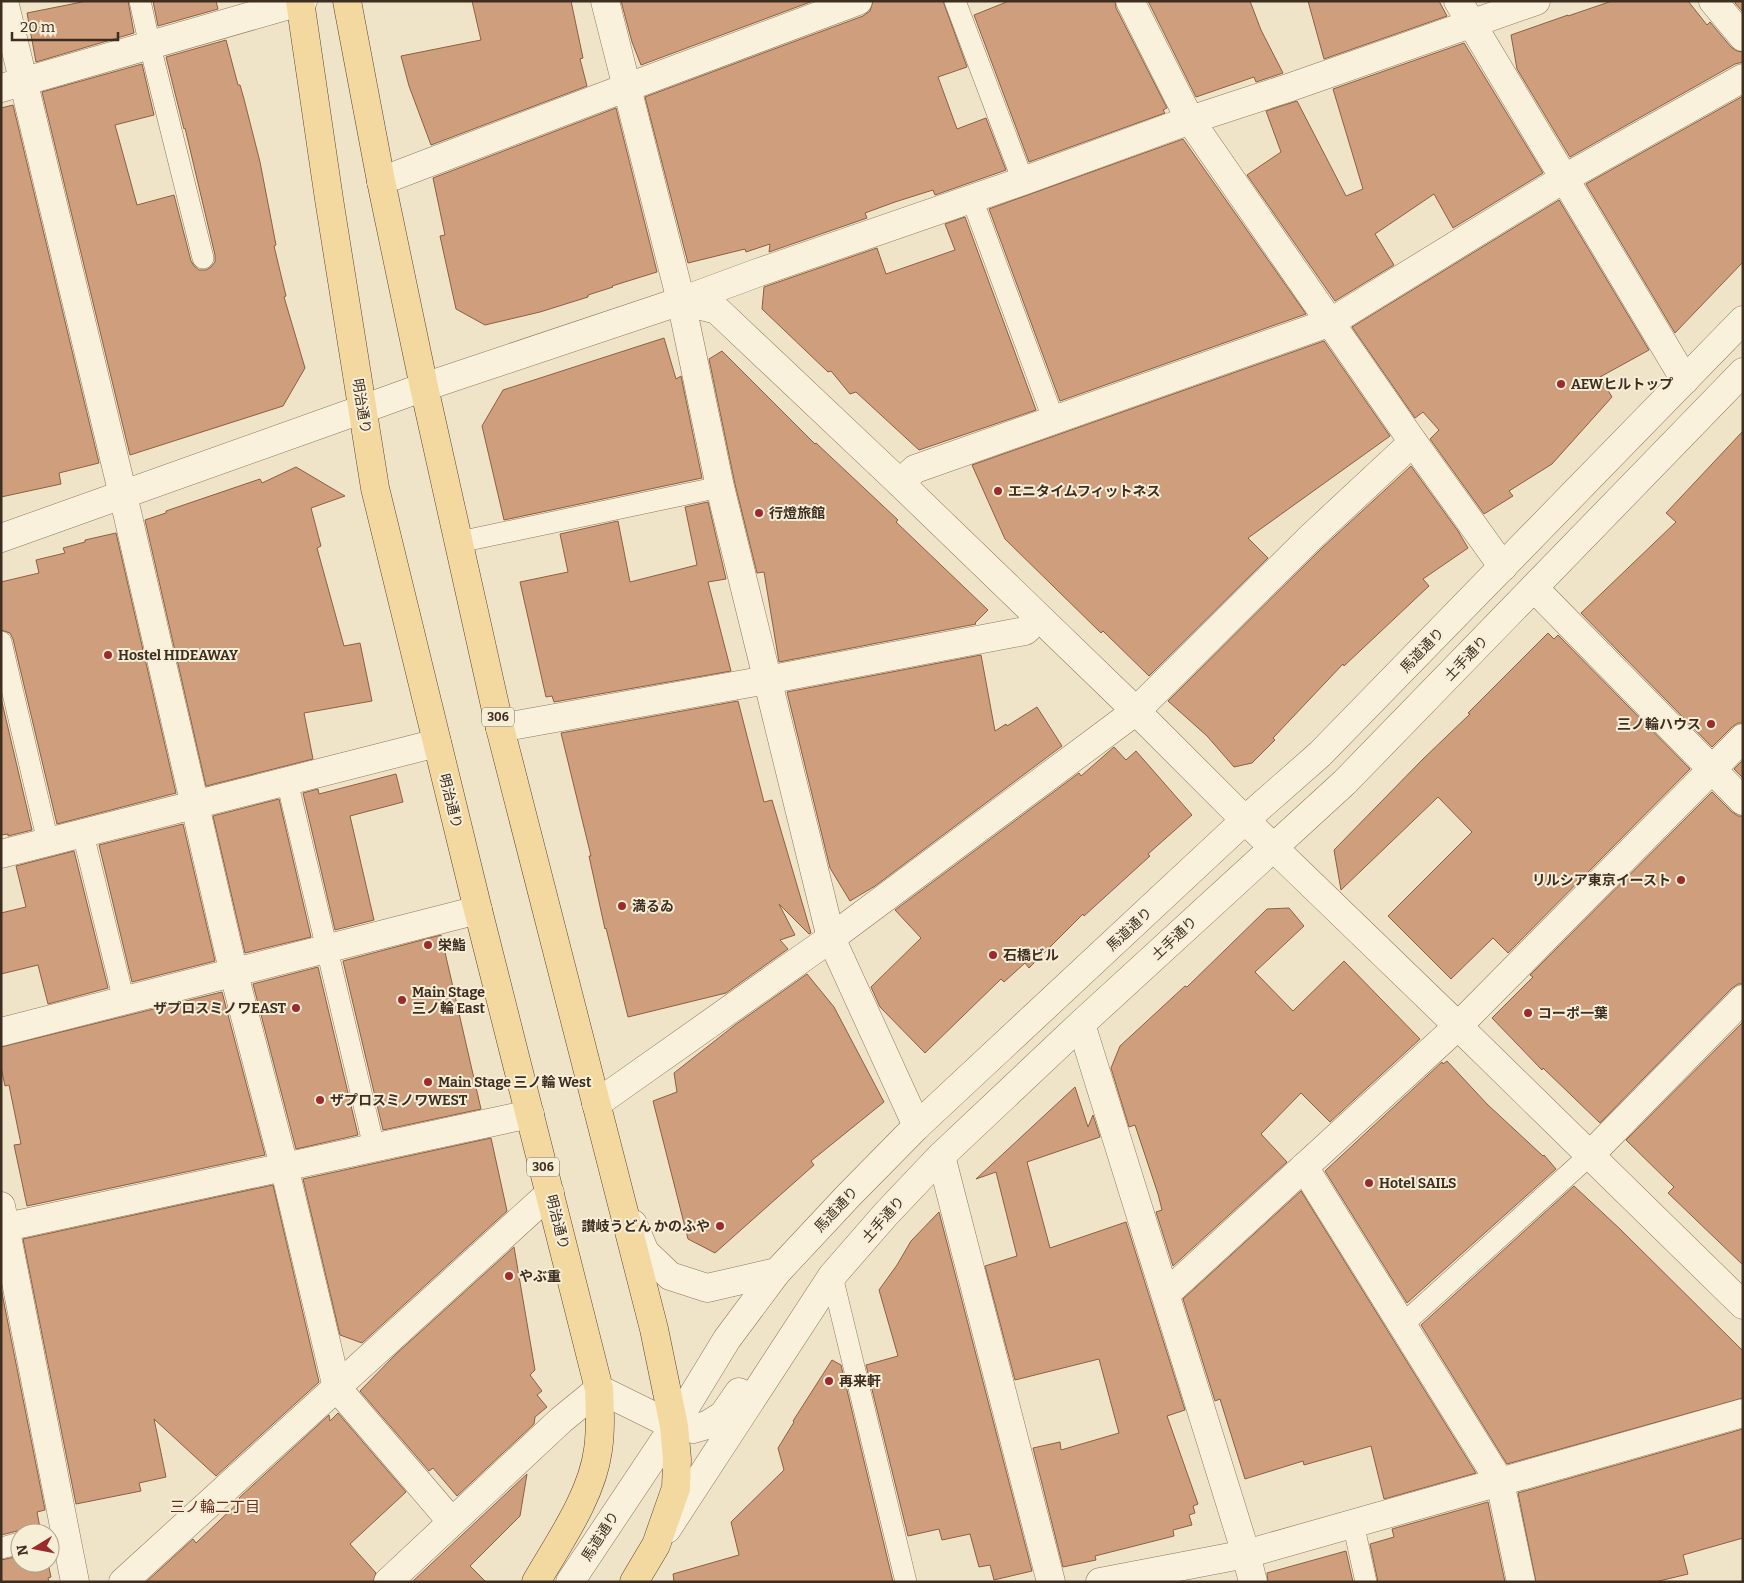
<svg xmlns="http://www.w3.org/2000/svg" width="1744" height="1583" font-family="Bitter,'Noto Sans JP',serif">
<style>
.building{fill:#cf9f7d;stroke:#8d5f41}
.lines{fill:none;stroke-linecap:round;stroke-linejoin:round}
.service-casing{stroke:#8d765c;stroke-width:22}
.minor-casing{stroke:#8d765c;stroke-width:29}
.tertiary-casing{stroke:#8d765c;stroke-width:29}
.primary-casing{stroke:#5b4430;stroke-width:29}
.service{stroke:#faf1dc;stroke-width:21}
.minor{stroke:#faf1dc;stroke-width:28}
.tertiary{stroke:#faf1dc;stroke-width:28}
.primary{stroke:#f3d9a0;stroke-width:28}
.poi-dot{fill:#9e2a2b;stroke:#f7eed8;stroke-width:2}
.labels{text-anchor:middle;stroke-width:4;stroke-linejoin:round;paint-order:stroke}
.shield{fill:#f7eed8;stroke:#756857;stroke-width:1}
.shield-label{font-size:12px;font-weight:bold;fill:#3d2e20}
.poi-label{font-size:14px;font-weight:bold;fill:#3d2e20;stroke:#f7eed8;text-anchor:start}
.street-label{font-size:14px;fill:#3d2e20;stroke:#f7eed8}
.neighbourhood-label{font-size:15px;fill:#6b2e1e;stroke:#f7eed8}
</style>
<rect width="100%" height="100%" fill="#f0e4c8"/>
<!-- building -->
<g class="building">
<polygon points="87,1 128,1 134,33 36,62 27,13"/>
<polygon points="153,1 216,1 218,9 158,26"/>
<polygon points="472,1 571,1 583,58 580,59 587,86 431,145 409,86 401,56 481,40"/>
<polygon points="621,1 813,1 641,65 632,42"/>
<polygon points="873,1 943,1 967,67 938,77 957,129 986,118 1006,170 935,195 933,190 895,202 865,213 867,218 769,252 770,244 746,252 745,249 688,263 645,97 863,16 870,11"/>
<polygon points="1009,1 1115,1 1116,8 1167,108 1163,110 1165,113 1029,162 974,15"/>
<polygon points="1148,1 1250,1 1261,30 1283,73 1256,82 1254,77 1196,97"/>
<polygon points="1308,1 1439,1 1447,16 1324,59"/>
<polygon points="1612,1 1688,1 1707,25 1710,22 1731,47 1737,51 1743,52 1743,62 1735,64 1570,157 1517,69 1511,35 1568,15 1568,16"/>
<polygon points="1737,1 1743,1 1743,12 1735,3"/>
<polygon points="226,40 238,85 240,85 244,99 260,162 276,245 274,246 286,296 284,297 305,368 283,406 130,455 42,92 142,64 154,115 115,125 137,205 174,195 191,261 194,266 199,270 206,270 211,267 215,262 215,255 185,128 184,129 166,57"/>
<polygon points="1464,43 1543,173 1453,228 1434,194 1375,234 1394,265 1335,301 1247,175 1281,152 1266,111 1297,101 1346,196 1363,189 1333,89"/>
<polygon points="1743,96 1743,262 1675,333 1586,184"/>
<polygon points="13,105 99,463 59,473 61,484 1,497 1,108"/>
<polygon points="616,108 657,272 612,286 613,287 588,295 588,297 540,312 485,325 456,309 440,236 445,235 433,178"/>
<polygon points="1183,139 1306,314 1060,401 989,209"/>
<polygon points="1559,200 1649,350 1600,377 1612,397 1552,464 1509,491 1513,496 1484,514 1430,439 1439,430 1423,412 1415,418 1352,327"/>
<polygon points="965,217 1036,410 919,450 856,392 850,394 831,371 828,372 762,309 764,287 877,248 886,274 955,250 945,224"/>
<polygon points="664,338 676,379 681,376 702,478 504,520 482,426 503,390"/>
<polygon points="1324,341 1390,436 1248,538 1268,558 1149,676 1103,631 1101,633 1005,539 972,465"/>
<polygon points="722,351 815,444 816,443 898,520 896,522 988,610 975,623 976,624 779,662 764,572 757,573 735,484 709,359"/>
<polygon points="1743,431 1743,723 1738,723 1732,727 1712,747 1581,613 1676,522 1666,513"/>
<polygon points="1411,466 1458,531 1468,548 1423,579 1429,586 1344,666 1343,664 1273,738 1275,740 1252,763 1234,767 1207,736 1168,701 1322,548"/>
<polygon points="296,467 345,496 311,508 321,546 317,548 344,646 360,643 372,701 304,713 313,759 206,786 145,520 166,513 166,511 260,479 262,483"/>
<polygon points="708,502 726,579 708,582 731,671 554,702 552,696 546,697 520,582 568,572 560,534 618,521 630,582 697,565 685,507"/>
<polygon points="116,533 176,793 57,824 13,639 10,633 1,630 1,582 39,573 36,560 65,553 63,548 85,542 85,540"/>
<polygon points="1548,633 1554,639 1558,635 1690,769 1508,953 1493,938 1451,979 1388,916 1472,832 1438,797 1341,890 1334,850 1423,759 1470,714 1468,713"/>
<polygon points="981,655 995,731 1006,724 1007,726 1037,707 1062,746 875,886 850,901 830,868 787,692"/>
<polygon points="1,698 32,830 8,836 8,834 1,835"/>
<polygon points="738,701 764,802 772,800 811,933 809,934 779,904 795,935 780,940 788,949 726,993 628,1017 606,928 605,929 589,856 591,856 561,733"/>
<polygon points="1114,747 1126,760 1136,751 1192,815 1148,854 1150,856 1084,916 1083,914 1029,968 1025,963 1004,982 1001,979 925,1053 880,1007 871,987 921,938 895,910 1079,773 1081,776"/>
<polygon points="1743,760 1743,778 1734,769"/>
<polygon points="396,774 403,802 350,816 374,920 335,930 303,793 318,789 319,794"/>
<polygon points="1712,792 1732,812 1738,816 1743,816 1743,984 1738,984 1732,988 1600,1123 1543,1068 1542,1070 1492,1018 1533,977 1530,975"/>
<polygon points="279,799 311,937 245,953 213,816"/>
<polygon points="183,824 215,961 132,982 99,845"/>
<polygon points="74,851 108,988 48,1004 38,965 1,974 1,913 26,907 16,866"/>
<polygon points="1289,908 1304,926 1255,972 1293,1011 1344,961 1420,1039 1330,1122 1301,1093 1261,1134 1287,1162 1173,1266 1156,1212 1162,1210 1158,1194 1135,1125 1129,1127 1111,1068 1120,1046 1185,986 1187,987 1267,909"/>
<polygon points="441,935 481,1109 383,1130 343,961"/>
<polygon points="318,967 358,1135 296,1149 253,984"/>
<polygon points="807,974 834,1007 884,1102 811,1161 814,1165 715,1253 688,1239 653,1101 677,1092 674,1073 735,1025"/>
<polygon points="222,992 265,1155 27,1206 14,1145 21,1144 9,1085 5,1086 1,1067 1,1047"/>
<polygon points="1743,1022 1743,1265 1668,1193 1674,1187 1626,1140"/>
<polygon points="1447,1061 1487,1104 1543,1156 1544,1155 1556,1169 1407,1303 1325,1171 1442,1062 1443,1064"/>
<polygon points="1075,1087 1088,1127 1093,1115 1100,1137 1027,1162 1050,1248 1126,1222 1185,1410 1167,1416 1198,1504 1193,1506 1195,1513 1189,1515 1192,1525 1173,1530 1174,1536 1095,1556 1096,1560 1063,1567 1033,1448 1060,1442 1061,1450 1119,1433 1099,1359 1015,1380 985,1266 1017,1256 996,1172 976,1179"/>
<polygon points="491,1138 507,1211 362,1343 340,1335 303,1179"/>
<polygon points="273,1185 319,1382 216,1476 154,1419 166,1477 139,1483 141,1491 76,1504 23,1239"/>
<polygon points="1574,1186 1620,1229 1743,1351 1743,1398 1507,1464 1421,1325"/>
<polygon points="1301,1191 1476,1473 1384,1499 1371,1446 1304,1465 1303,1461 1245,1479 1220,1399 1215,1401 1183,1299"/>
<polygon points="939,1212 1032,1571 994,1580 990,1565 979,1567 970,1534 942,1540 939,1529 908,1536 866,1365 898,1356 879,1290 897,1265 911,1241"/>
<polygon points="514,1247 535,1370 530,1375 542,1391 537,1395 547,1407 535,1417 534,1424 457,1496 433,1468 429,1471 360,1391 396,1354"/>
<polygon points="1,1288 45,1510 37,1512 41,1533 27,1533 17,1531 1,1535"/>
<polygon points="832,1360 841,1365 893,1582 674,1582 673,1574 739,1555 731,1522 784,1470 778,1448 794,1422 793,1421"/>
<polygon points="338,1413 406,1492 350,1544 376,1573 373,1582 146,1582 193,1539 196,1543 241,1500 239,1498 329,1415 330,1421"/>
<polygon points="1743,1429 1743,1538 1683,1555 1688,1574 1655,1582 1536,1582 1518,1493"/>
<polygon points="527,1474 520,1516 470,1566 486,1582 412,1582"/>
<polygon points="1488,1502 1505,1582 1378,1582 1370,1544 1394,1537 1392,1529"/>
<polygon points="1346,1551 1353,1582 1268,1582 1267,1573"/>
<polygon points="20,1556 20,1563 48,1563 51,1577 48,1578 49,1582 1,1582 1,1560"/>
</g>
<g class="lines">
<defs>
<g id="service">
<polyline points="140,1 150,46 203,258"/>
<polyline points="955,1 1023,181"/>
<polyline points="972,199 1054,421"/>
<polyline points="459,542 720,487"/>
<polyline points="1,642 48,842"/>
<polyline points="287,781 374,1147"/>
<polyline points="83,834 124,1001"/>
<polyline points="832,1276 906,1582"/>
<polyline points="1402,1325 1590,1155"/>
<polyline points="1353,1523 1366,1582"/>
<polyline points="1,1548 20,1543"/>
</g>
<g id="minor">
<polyline points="4,1 123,495 234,974 284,1166 337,1388 452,1522"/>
<polyline points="605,1 681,301 720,487 831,938 917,1126"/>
<polyline points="1130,1 1190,120 1413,442 1503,567"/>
<polyline points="1458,1 1685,380"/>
<polyline points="1713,1 1743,37"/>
<polyline points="1,88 303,1"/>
<polyline points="381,181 604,96 858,1"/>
<polyline points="681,301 757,273 1023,181 1190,120 1288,88 1536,1"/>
<polyline points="900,483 915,469 1331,322 1565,178 1743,78"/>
<polyline points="1,538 363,409"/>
<polyline points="1534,588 1743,801"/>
<polyline points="500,728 767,680 1025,631 1039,618"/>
<polyline points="1,854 437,743"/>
<polyline points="1081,1024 1246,1554 1253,1582"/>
<polyline points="1,1032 478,910"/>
<polyline points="596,1104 831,938 1136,711 1311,537 1413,442"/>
<polyline points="1590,1155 1743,999"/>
<polyline points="941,1156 1051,1582"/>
<polyline points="1304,1167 1500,1482 1521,1582"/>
<polyline points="1,1206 75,1582"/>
<polyline points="1,1228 530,1114"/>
<polyline points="1166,1294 1458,1026 1743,738"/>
<polyline points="123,1582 550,1193"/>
<polyline points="388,1582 561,1420 599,1389"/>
<polyline points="1100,1582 1246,1554 1743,1413"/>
</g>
<g id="tertiary">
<polyline points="363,409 424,387 681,301 717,310 900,483 1136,711 1245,820 1458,1026 1743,1305"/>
<polyline points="633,1224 645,1252 670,1276 707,1288 777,1272"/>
<polyline points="599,1389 674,1426 693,1429 707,1425 723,1415 739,1392"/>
<polyline points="667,1529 832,1276 886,1214 941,1156 1081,1024 1345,782 1743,372"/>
<polyline points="570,1582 674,1426 727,1339 777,1272 849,1195 917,1126 1245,820 1320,754 1743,320"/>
</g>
<g id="primary">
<path d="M300 1 329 199 375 488 478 910 599 1389C600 1410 601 1430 598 1450 592 1496 559 1542 536 1582"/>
<polyline points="347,1 381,181 424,387 500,728 654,1329 674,1426 677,1459 676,1488 656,1545 634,1582"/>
</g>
</defs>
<!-- service casing -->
<use href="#service" class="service-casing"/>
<!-- minor casing -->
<use href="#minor" class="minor-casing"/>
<!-- tertiary casing -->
<use href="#tertiary" class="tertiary-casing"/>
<!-- primary casing -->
<use href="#primary" class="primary-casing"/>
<!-- service -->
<use href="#service" class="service"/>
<!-- minor -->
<use href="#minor" class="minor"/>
<!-- tertiary -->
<use href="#tertiary" class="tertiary"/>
<!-- primary -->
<use href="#primary" class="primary"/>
</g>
<!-- markers -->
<g class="poi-dot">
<circle cx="1561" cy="384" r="5"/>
<circle cx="998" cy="491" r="5"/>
<circle cx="759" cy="513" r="5"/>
<circle cx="108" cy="655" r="5"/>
<circle cx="1711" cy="724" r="5"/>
<circle cx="1681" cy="880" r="5"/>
<circle cx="622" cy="906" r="5"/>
<circle cx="428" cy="945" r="5"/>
<circle cx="993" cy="955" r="5"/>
<circle cx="402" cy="1000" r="5"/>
<circle cx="296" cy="1008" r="5"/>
<circle cx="1528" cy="1013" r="5"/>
<circle cx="428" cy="1082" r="5"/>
<circle cx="320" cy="1100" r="5"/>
<circle cx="1369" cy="1183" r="5"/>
<circle cx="720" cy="1226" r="5"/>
<circle cx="509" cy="1276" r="5"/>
<circle cx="829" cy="1381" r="5"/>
</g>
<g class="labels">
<!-- shield labels -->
<g class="shield">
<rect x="482" y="707.5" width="32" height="19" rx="4"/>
<rect x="527" y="1157.5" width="32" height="19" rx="4"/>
</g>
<g class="shield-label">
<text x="498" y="721">306</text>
<text x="543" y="1171">306</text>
</g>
<!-- poi labels -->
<g class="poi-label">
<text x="1571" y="389">AEWヒルトップ</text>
<text x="1008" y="496">エニタイムフィットネス</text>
<text x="769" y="518">行燈旅館</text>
<text x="118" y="660">Hostel HIDEAWAY</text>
<text x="1701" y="729" text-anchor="end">三ノ輪ハウス</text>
<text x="1671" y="885" text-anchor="end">リルシア東京イースト</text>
<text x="632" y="911">満るゐ</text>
<text x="438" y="950">栄鮨</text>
<text x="1003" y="960">石橋ビル</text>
<text x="412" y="997">Main Stage<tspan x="412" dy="16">三ノ輪 East</tspan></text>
<text x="286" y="1013" text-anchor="end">ザプロスミノワEAST</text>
<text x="1538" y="1018">コーポ一葉</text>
<text x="438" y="1087">Main Stage 三ノ輪 West</text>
<text x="330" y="1105">ザプロスミノワWEST</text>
<text x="1379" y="1188">Hotel SAILS</text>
<text x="710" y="1231" text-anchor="end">讃岐うどん かのふや</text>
<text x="519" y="1281">やぶ重</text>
<text x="839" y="1386">再来軒</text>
</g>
<!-- street labels -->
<g class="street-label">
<text transform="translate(362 406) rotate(81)" y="5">明治通り</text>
<text transform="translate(1422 650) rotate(-46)" y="5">馬道通り</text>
<text transform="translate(1466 658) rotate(-46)" y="5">土手通り</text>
<text transform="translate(451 801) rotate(76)" y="5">明治通り</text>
<text transform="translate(1129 929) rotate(-43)" y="5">馬道通り</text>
<text transform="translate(1174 938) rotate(-43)" y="5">土手通り</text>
<text transform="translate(836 1209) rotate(-47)" y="5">馬道通り</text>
<text transform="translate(883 1219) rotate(-48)" y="5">土手通り</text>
<text transform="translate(558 1222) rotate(76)" y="5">明治通り</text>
<text transform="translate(600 1536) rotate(-57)" y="5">馬道通り</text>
</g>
<!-- neighbourhood labels -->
<g class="neighbourhood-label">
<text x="215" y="1512">三ノ輪二丁目</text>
</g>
</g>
<!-- border -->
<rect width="1744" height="1583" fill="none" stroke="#3d2e20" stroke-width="5"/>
<!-- north arrow -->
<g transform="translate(35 1548) rotate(260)"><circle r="24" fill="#f7eed8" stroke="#ada18e"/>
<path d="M0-4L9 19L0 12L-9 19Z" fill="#9e2a2b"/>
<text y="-8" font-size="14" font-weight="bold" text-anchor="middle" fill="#3d2e20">N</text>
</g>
<!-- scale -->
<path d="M12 32v8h106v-8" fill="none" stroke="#3d2e20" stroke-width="2.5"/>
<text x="20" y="32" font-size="15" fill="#3d2e20" stroke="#f7eed8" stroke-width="4" paint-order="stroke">20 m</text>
</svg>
